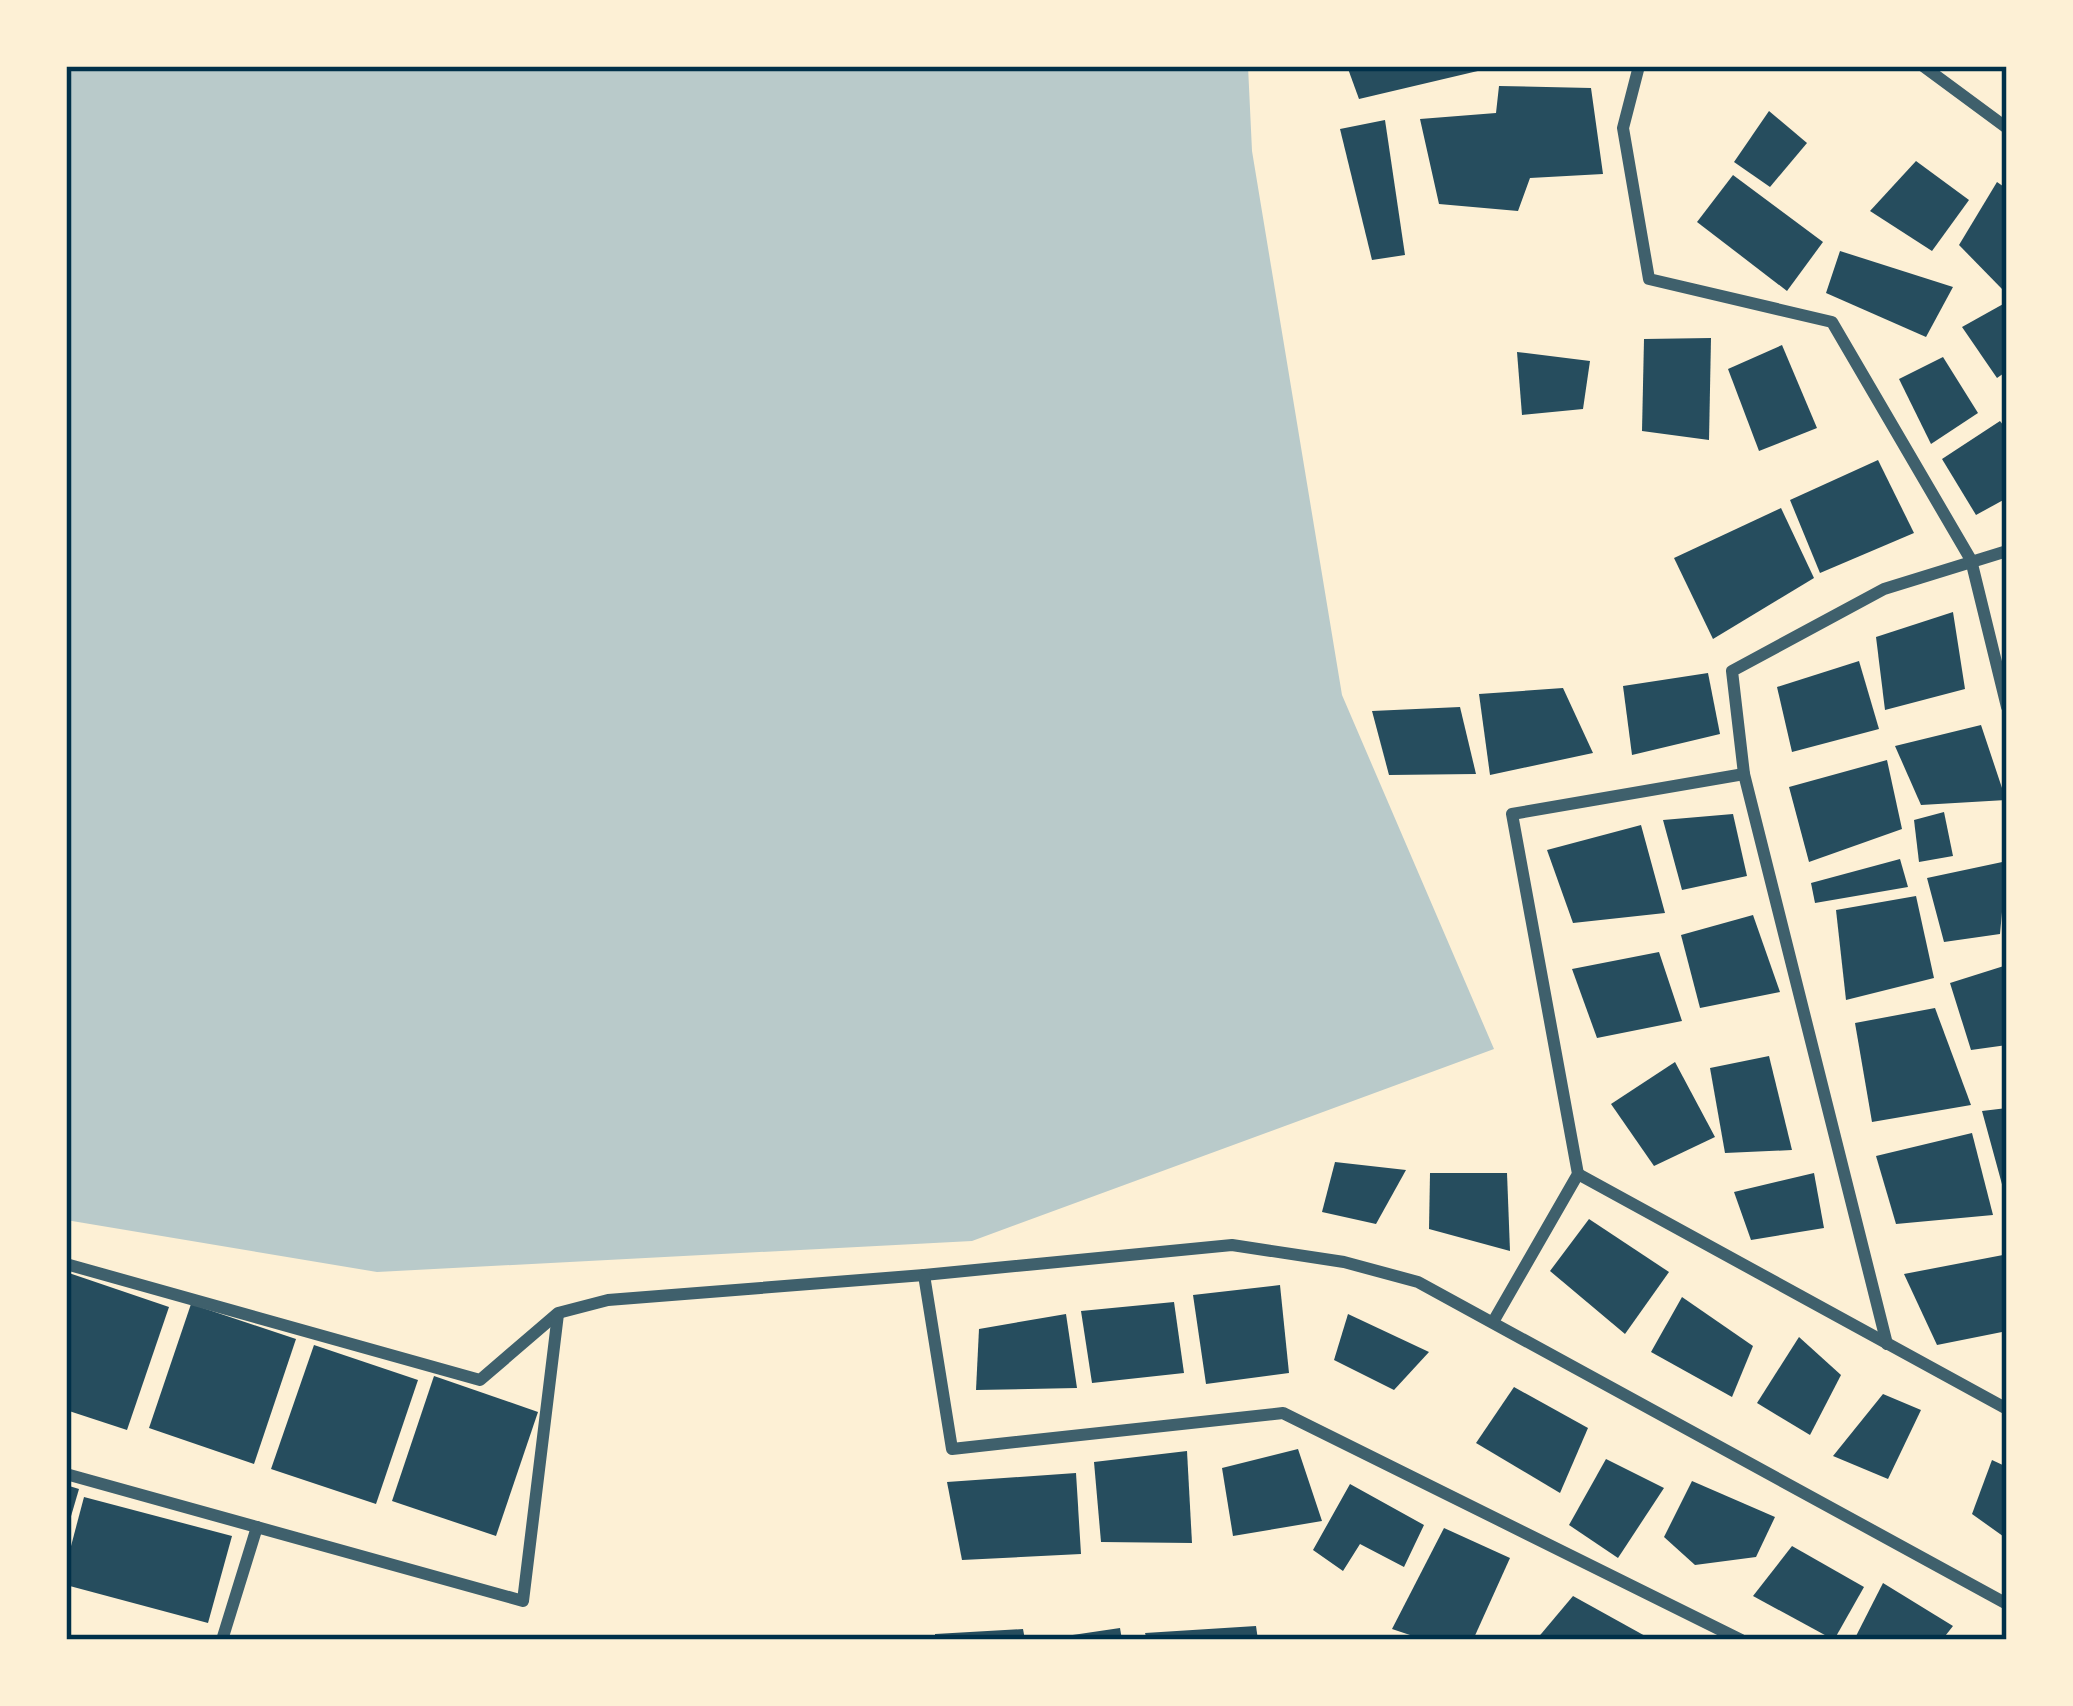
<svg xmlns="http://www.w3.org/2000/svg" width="2073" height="1706" font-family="Signika,sans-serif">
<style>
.green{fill:#b9caca}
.building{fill:#264d5e}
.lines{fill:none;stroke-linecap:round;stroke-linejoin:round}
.minor{stroke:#3f606c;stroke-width:12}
.neatline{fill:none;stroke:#003049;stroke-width:4.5}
</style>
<rect width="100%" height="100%" fill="#fdf0d5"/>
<!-- green -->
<polygon class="green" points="66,66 1248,66 1252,151 1342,695 1494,1049 972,1241 377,1272 66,1220"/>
<!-- building -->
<g class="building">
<polygon points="1347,66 1480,66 1482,70 1359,99"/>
<polygon points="1499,86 1591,88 1603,174 1530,178 1518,211 1439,204 1420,119 1496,113"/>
<polygon points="1769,111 1807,143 1770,187 1734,162"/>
<polygon points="1385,120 1405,255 1372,260 1340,129"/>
<polygon points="1916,161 1969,200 1932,251 1870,211"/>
<polygon points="1733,175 1823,242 1787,291 1697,222"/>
<polygon points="1997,182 2007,189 2007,279 2002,289 1959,245"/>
<polygon points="1840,251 1953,287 1926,337 1826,293"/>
<polygon points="2005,303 2007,371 1997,378 1962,327"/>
<polygon points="1711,338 1709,440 1642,431 1644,339"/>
<polygon points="1782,345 1817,428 1759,451 1728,369"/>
<polygon points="1517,352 1590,361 1583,409 1522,415"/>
<polygon points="1943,357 1978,413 1931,444 1899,379"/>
<polygon points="2000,421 2007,430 2007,498 1976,515 1942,459"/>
<polygon points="1878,460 1914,533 1820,573 1790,500"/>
<polygon points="1781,508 1814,578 1713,639 1674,558"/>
<polygon points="1953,612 1965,689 1885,710 1876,637"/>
<polygon points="1859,661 1879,729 1792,752 1777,687"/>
<polygon points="1708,673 1720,734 1632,755 1623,686"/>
<polygon points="1563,688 1593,753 1490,775 1479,694"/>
<polygon points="1460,707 1476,774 1389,775 1372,711"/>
<polygon points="1981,725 2006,800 1921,805 1895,746"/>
<polygon points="1887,760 1902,829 1809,862 1789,787"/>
<polygon points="1944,812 1953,856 1919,862 1914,820"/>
<polygon points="1733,814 1747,876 1682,890 1663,820"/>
<polygon points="1641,825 1665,913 1573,923 1547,850"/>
<polygon points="1900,859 1908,887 1815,903 1811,883"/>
<polygon points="2007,861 2007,909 2002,912 2000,934 1944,942 1927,878"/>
<polygon points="1916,896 1934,978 1846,1000 1836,910"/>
<polygon points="1753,915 1780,992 1700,1008 1681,935"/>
<polygon points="1659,952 1682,1021 1597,1038 1572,969"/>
<polygon points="2007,965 2007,1045 1971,1050 1950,983"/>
<polygon points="1935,1008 1971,1105 1872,1122 1855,1023"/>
<polygon points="1769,1056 1792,1150 1725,1153 1710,1068"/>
<polygon points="1675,1062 1715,1137 1654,1166 1611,1104"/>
<polygon points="2007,1108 2007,1199 2006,1199 1982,1111"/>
<polygon points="1972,1133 1993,1215 1896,1224 1876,1156"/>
<polygon points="1335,1162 1406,1170 1376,1224 1322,1212"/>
<polygon points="1430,1173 1507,1173 1510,1251 1429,1229"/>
<polygon points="1814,1173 1824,1228 1751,1240 1734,1192"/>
<polygon points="1589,1219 1669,1272 1625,1334 1550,1271"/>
<polygon points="2003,1255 2007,1273 2007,1331 1937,1345 1904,1274"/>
<polygon points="66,1272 169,1307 127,1430 66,1410"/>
<polygon points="1280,1285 1289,1373 1206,1384 1193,1295"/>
<polygon points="1682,1297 1753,1346 1732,1397 1651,1352"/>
<polygon points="1174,1302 1184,1373 1092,1383 1081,1311"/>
<polygon points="191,1304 296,1339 254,1464 149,1428"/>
<polygon points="1066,1314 1077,1388 976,1390 979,1329"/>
<polygon points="1348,1314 1429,1352 1394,1390 1334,1360"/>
<polygon points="1799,1337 1841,1375 1810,1435 1757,1403"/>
<polygon points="314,1345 418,1380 376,1504 271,1469"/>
<polygon points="434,1376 538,1412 496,1536 392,1501"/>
<polygon points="1514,1387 1588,1428 1560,1493 1476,1443"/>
<polygon points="1883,1394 1921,1410 1888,1479 1833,1456"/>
<polygon points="1298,1449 1322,1521 1233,1536 1222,1468"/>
<polygon points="1187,1451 1192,1543 1101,1542 1094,1462"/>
<polygon points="1606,1459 1664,1488 1618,1558 1569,1525"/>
<polygon points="1992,1460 2007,1467 2007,1539 1972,1514"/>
<polygon points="1076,1473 1081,1554 962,1560 947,1482"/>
<polygon points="1692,1481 1775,1517 1756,1557 1695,1565 1664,1537"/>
<polygon points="1350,1484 1424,1525 1404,1567 1360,1544 1343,1571 1313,1550"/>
<polygon points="66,1485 79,1489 67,1530 66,1529"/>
<polygon points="84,1497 232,1536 208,1623 66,1585 66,1565"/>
<polygon points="1444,1528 1510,1558 1473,1640 1425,1640 1392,1629"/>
<polygon points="1792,1546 1864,1587 1834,1640 1753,1596"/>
<polygon points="1883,1583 1953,1626 1942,1640 1854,1640"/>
<polygon points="1573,1596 1647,1637 1644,1640 1536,1640"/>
<polygon points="1256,1626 1258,1640 1147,1640 1145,1633"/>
<polygon points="1120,1628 1122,1640 1059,1640 1059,1637"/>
<polygon points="1023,1629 1025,1640 935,1640 935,1634"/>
</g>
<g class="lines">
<!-- minor -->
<g class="minor">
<polyline points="1639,66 1623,128 1649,279 1832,322 1971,560 2007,707"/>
<polyline points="1923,66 2007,128"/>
<polyline points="1578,1174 2007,1409"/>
<polyline points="66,1264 480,1380 558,1313 608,1300 924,1275 1232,1245 1344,1262 1418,1282 2007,1604"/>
<polyline points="924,1275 952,1449 1283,1413 1741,1640"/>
<polyline points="1493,1322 1578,1174 1512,814 1744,774"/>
<polyline points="1887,1344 1744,774 1732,671 1884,589 2007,551"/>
<polyline points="66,1474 523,1601 558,1314"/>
<polyline points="222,1640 257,1527"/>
</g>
</g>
<!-- border -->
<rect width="2073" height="1706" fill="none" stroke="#fdf0d5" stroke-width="138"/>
<rect x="69" y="69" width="1935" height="1568" class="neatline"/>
</svg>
